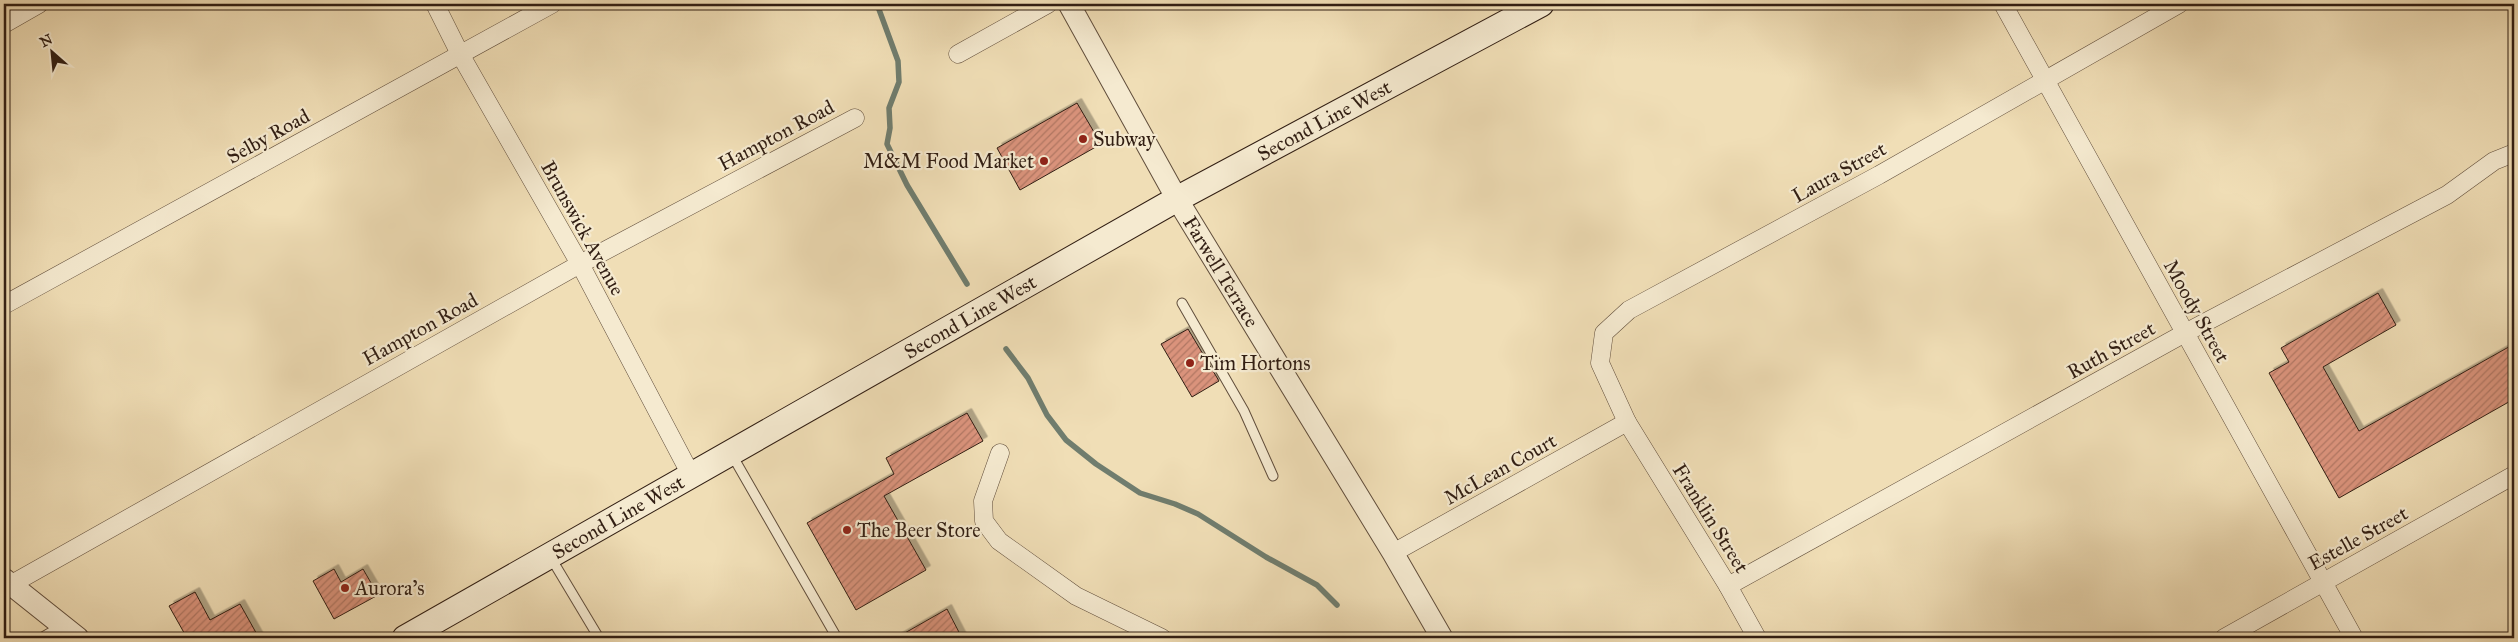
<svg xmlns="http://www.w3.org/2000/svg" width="2518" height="642" font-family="'IM FELL Great Primer',serif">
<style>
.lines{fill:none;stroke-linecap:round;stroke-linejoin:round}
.stream{stroke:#707d6e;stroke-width:5.5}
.building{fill:url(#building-hatch);stroke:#311e13;filter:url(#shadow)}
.service-casing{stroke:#614e3c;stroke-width:11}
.minor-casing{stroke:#614e3c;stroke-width:19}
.tertiary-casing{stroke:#614e3c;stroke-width:23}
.secondary-casing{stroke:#311e13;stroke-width:27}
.service{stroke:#f5ead0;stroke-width:9}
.minor{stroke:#f5ead0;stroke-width:18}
.tertiary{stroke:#f5ead0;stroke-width:21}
.secondary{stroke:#f5ead0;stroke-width:25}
.poi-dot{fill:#8f2418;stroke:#f5ead0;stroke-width:2}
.labels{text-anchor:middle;stroke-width:4.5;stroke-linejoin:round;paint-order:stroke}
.street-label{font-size:20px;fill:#311e13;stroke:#f5ead0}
.poi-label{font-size:20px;fill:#311e13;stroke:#f5ead0;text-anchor:start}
</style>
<defs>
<pattern id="building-hatch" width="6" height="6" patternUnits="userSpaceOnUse" patternTransform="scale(1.25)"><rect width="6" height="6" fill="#da937b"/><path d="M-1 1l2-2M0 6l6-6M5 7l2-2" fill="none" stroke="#b17764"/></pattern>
<filter id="shadow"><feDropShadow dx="4.5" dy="-4.5" stdDeviation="0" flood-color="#0004"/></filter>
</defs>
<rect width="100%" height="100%" fill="#f0deb6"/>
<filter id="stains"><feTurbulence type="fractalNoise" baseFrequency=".004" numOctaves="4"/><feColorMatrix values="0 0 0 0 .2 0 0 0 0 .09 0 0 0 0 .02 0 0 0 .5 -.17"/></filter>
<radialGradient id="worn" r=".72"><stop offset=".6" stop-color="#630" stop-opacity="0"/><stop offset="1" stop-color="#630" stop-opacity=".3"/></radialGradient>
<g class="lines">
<!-- stream -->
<g class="stream">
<polyline points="877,4 898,61 899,82 889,108 890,128 887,144 907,185 967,284"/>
<polyline points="1006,349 1028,378 1047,415 1066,440 1096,464 1140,493 1175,504 1198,514 1266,557 1317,585 1337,605"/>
</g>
</g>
<!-- building -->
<g class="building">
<polygon points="1077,103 1101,144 1020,190 997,148"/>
<polygon points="2378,293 2396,325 2323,367 2359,431 2514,344 2514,399 2339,498 2269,373 2289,362 2281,348"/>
<polygon points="1188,329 1219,381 1192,397 1161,344"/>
<polygon points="967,413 983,441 884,496 926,570 856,610 807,523 894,474 886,458"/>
<polygon points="334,569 341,582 363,569 378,595 334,619 313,581"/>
<polygon points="195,592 210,620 240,604 259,638 187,638 169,606"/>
<polygon points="947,609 962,638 896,638"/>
</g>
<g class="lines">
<defs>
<g id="service">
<polyline points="1182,303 1244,411 1273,476"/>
<polyline points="732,455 837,638"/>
<polyline points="551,558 599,638"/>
<polyline points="41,638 62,626"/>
</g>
<g id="minor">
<polyline points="435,4 460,54 580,264 691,475"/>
<polyline points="2003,4 2354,638"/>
<polyline points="4,24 39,4"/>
<polyline points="958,54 1048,4"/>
<polyline points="4,305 552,4"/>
<polyline points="1000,453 983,501 984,521 999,541 1076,596 1162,638"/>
<polyline points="1393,553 1627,422"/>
<polyline points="10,585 580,264 855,118"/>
<polyline points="1728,586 2185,333 2447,195 2494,161 2514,153"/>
<polyline points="1757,638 1728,586 1627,422 1600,363 1604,333 1629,310 1879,175 2179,4"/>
<polyline points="2224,638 2514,475"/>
</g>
<g id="tertiary">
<path id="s1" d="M1069 4 1177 199 1393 553 1442 638"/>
<polyline points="4,579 78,638"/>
</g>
<g id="secondary">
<path id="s2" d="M405 638 1177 199 1541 4"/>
</g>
</defs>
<!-- service casing -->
<use href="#service" class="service-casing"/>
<!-- minor casing -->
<use href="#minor" class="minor-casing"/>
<!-- tertiary casing -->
<use href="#tertiary" class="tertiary-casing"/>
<!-- secondary casing -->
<use href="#secondary" class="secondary-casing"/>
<!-- service -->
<use href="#service" class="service"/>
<!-- minor -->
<use href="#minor" class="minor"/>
<!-- tertiary -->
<use href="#tertiary" class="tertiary"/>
<!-- secondary -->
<use href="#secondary" class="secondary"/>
</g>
<!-- markers -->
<g class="poi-dot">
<circle cx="1083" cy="139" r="5"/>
<circle cx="1044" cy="161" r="5"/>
<circle cx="1190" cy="363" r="5"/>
<circle cx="847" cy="530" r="5"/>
<circle cx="345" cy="588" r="5"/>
</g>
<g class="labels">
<!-- street labels -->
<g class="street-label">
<text dy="7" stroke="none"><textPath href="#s2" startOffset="1055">Second Line West</textPath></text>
<text transform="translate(776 135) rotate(-28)" y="7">Hampton Road</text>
<text transform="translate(268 136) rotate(-29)" y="7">Selby Road</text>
<text transform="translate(1839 172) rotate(-29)" y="7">Laura Street</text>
<text transform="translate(583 228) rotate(61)" y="7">Brunswick Avenue</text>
<text dy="7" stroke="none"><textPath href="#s1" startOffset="308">Farwell Terrace</textPath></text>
<text transform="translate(2197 311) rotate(61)" y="7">Moody Street</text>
<text dy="7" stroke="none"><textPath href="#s2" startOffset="650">Second Line West</textPath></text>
<text transform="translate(420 329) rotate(-29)" y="7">Hampton Road</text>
<text transform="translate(2111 350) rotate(-29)" y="7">Ruth Street</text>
<text transform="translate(1500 469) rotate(-29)" y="7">McLean Court</text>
<text dy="7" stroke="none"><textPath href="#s2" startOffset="245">Second Line West</textPath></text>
<text transform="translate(1711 518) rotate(58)" y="7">Franklin Street</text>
<text transform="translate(2358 538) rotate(-29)" y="7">Estelle Street</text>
</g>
<!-- poi labels -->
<g class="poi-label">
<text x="1093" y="146">Subway</text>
<text x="1034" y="168" text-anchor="end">M&amp;M Food Market</text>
<text x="1200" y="370">Tim Hortons</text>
<text x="857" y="537">The Beer Store</text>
<text x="355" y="595">Aurora's</text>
</g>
</g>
<!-- margin -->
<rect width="2518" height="642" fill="none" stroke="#f0deb6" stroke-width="20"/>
<rect x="5" y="5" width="2508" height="632" fill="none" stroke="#311e13" stroke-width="2.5"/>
<rect x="10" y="10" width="2498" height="622" fill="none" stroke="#311e13"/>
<!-- north arrow -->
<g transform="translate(52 52) rotate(333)" stroke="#f5ead0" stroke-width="4" paint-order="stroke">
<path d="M0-4L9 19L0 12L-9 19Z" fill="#311e13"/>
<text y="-8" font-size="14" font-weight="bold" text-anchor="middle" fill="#311e13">N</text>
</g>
<rect width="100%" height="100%" filter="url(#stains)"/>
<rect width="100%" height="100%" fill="url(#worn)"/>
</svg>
